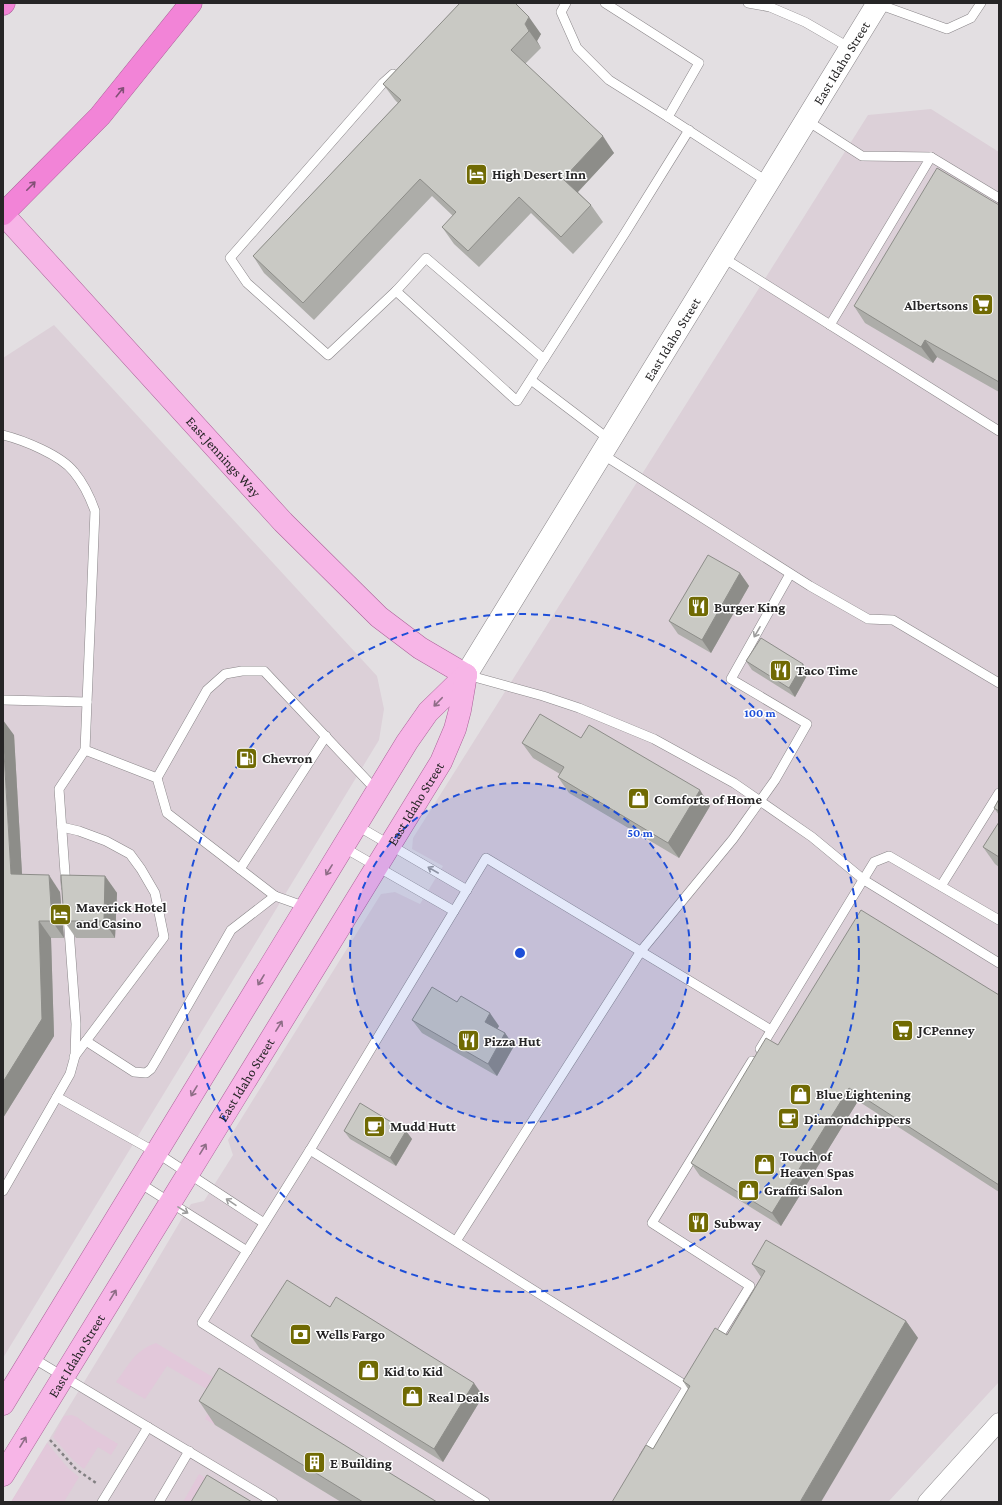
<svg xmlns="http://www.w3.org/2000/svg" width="1002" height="1505" font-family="'Crimson Pro',serif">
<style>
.built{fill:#dcd0d8}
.green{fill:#e2c8da}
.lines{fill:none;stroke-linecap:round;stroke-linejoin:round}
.service-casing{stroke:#8a8689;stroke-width:10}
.minor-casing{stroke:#8a8689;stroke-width:19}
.tertiary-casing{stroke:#8a8689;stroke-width:23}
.primary-casing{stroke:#ab6399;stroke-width:23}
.motorway-casing{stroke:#ab6399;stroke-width:23}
.path{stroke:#828082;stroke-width:2.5;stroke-dasharray:3 3;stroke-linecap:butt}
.service{stroke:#fff;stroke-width:9}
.minor{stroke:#fff;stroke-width:18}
.tertiary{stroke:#fff;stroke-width:22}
.primary{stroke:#f7b5e7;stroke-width:22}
.motorway{stroke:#f284d7;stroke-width:22}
.wall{fill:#adada9}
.shaded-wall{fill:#8d8d89}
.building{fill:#c9c9c4;stroke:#8d8d89}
.oneway{stroke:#825076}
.oneway2{stroke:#9d9d9d}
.oneway3{stroke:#8e6d86}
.ring{fill:none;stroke:#1d4ed8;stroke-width:2;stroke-dasharray:7 5}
.labels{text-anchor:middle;stroke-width:3;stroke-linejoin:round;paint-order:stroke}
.street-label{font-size:14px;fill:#262526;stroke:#fff}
.poi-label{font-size:14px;font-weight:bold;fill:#262526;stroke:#fff;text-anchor:start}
.centre{fill:#1d4ed8;stroke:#fff;stroke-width:2}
.ring-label{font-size:12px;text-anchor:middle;font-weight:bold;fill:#1d4ed8;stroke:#fff;stroke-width:3;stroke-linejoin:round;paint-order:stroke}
</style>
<rect width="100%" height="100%" fill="#e3dfe2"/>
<!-- built -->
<g class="built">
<polygon points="931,109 999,152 999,1382 888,1502 11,1502 120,1323 181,1220 191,1204 204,1201 233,1155 228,1140 381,894 395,892 420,904 443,866 412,849 413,838 868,115"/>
<polygon points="54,325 377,676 384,709 379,740 3,1358 3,358"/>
</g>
<!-- green -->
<g class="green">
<path d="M156 1343 236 1391 215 1425 205 1419 217 1395 167 1366 145 1399 116 1382C129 1365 135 1350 156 1343Z"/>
<polygon points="72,1415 77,1417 87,1425 118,1444 111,1455 98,1447 84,1469 73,1460 53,1437 64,1416"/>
<polygon points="47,1443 68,1468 79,1477 64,1502 11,1502"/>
<polygon points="199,1474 246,1502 183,1502"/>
</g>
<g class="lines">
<defs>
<g id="service">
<polyline points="566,3 561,12 577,48 609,80 668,117 768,182"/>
<polyline points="605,3 699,63 668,117"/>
<polyline points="748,3 770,7 805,22 850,48"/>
<polyline points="878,4 947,29 971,18 981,3"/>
<polyline points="393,74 383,83 230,258 247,283 328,355 396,291 517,401 625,233 689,130"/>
<polyline points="806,120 862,156 931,157 999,198"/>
<polyline points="722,257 999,431"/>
<polyline points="396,291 426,258 544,359"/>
<polyline points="830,325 931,157"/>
<polyline points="531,380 610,440"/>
<path d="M3 435C23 440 61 455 74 472 84 484 90 497 95 511L85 750 59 789 66 887"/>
<polyline points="602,454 810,586 868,619 893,620 999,683"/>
<polyline points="467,675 543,696 579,708 654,739 734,783 812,837 864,880 999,963"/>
<polyline points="3,700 87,702"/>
<polyline points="85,750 157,778 167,813 275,896"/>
<polyline points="157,778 207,690 225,674 242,671 264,671 377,791"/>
<polyline points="356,825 467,890"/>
<polyline points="62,827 79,831 106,841 130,854 141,869 155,893 164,937 74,1057"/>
<polyline points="343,847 454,911"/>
<polyline points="240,869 326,736"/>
<polyline points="941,886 999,793"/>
<polyline points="86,1041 134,1072 146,1073 151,1069 157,1059 231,930 275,896 306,907"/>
<polyline points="760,1049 874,862 889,856 999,920"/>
<polyline points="57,1097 157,1153 264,1223"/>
<polyline points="310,1150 486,858 771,1030"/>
<polyline points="138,1182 247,1251"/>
<polyline points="3,1191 70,1074 75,1056 76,1024 68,916"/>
<polyline points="456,1241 641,951 733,839 775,780 807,724 731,679 790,574"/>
<polyline points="716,1341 750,1286 652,1223 752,1061"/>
<polyline points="31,1357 273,1502"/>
<polyline points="644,1457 690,1383"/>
<polyline points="102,1502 148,1427"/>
<polyline points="159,1502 189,1451"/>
<polyline points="485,1502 202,1323 310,1150 688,1387"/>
</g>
<polyline id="minor" points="927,1502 999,1422"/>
<g id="tertiary">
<path id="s1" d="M466 675 878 3"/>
</g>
<g id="primary">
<path id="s2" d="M3 214 283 522 379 617 420 648 466 675"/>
<polyline points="3,1404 407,742 428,712 466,675"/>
<path id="s3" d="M3 1475 441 762 455 729 460 710 466 675"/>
</g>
<g id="motorway">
<polyline points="3,4 4,3"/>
<polyline points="3,214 100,116 191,3"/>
</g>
</defs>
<!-- service casing -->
<use href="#service" class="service-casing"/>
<!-- minor casing -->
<use href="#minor" class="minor-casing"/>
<!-- tertiary casing -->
<use href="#tertiary" class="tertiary-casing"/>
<!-- primary casing -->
<use href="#primary" class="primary-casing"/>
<!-- motorway casing -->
<use href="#motorway" class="motorway-casing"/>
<!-- path -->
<polyline class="path" points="50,1440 76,1469 96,1483"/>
<!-- service -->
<use href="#service" class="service"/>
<!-- minor -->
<use href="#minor" class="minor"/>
<!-- tertiary -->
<use href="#tertiary" class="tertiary"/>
<!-- primary -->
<use href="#primary" class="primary"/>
<!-- motorway -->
<use href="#motorway" class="motorway"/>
</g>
<!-- wall -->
<g class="wall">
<polygon points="460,3 541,34 537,41 541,48 525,64 614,153 578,192 591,205 603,222 573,254 531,213 479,267 454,244 442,227 453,216 432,196 314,320 264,273 253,256 398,103 395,100 383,84"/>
<polygon points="999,205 999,392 937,357 933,363 865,323 854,306"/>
<polygon points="740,573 749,586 711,653 678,634 669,621"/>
<polygon points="746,661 803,664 809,672 795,697 752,670"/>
<polygon points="14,735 22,874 60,892 64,938 51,938 54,1036 3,1118"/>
<polygon points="581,738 710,806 679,858 569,793 558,777 560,774 533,758 522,743"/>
<polygon points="999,799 999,815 994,808"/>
<polygon points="999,822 999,867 995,864 983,847"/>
<polygon points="105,876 117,893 115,938 76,938 64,921"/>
<polygon points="999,995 999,1192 858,1101 781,1226 700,1176 691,1163 778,1045"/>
<polygon points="412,1020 499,1026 497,1029 505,1033 514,1046 497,1076 422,1033"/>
<polygon points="344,1131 406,1131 412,1139 396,1166 350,1139"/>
<polygon points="752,1264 906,1321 918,1338 688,1389 683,1381 727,1335 761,1277"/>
<polygon points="251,1336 483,1396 443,1462 260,1349"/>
<polygon points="199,1401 437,1502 341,1502 215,1425"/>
</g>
<!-- shaded-wall -->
<g class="shaded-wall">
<polygon points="529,17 541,34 537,41 541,48 529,31 525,24"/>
<polygon points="603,136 614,153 575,195 563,179"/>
<polygon points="925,340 937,357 933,363 921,347"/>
<polygon points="740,573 749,586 711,653 702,640"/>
<polygon points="803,664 809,672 795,697 789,688"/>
<polygon points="3,720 14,735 23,891 11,874 3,735"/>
<polygon points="700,790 710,806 679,858 668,843"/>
<polygon points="49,875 60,892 64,938 52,921"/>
<polygon points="105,876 117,893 115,938 104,921"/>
<polygon points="39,921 51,938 54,1036 3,1118 3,1082"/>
<polygon points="490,1013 499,1026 494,1035 485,1022"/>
<polygon points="505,1033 514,1046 497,1076 488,1064"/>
<polygon points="849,1088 858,1101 781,1226 772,1213"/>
<polygon points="406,1131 412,1139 396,1166 390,1158"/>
<polygon points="906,1321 918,1338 821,1502 800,1502"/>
<polygon points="474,1383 483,1396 443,1462 434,1449"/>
</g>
<!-- building -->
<g class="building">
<polygon points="460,3 515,3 529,17 525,24 529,31 511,50 603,136 563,179 591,205 561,237 519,197 468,251 442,227 456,212 420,179 303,303 253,256 401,100 383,84"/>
<polygon points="937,168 999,205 999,382 925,340 921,347 854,306"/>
<polygon points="708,555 740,573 702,640 669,621"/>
<polygon points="761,638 803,664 789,688 746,661"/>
<polygon points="540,714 581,738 589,725 700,790 668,843 558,777 564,767 522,743"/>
<polygon points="3,735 11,874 49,875 52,921 39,921 42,1019 3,1082"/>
<polygon points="999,799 999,811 994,808"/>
<polygon points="999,822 999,857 983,847"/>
<polygon points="61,875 105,876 104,921 64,921"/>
<polygon points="861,910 999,995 999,1185 849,1088 772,1213 691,1163 766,1038 778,1045"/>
<polygon points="432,987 457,1002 461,996 490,1013 485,1022 505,1033 488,1064 412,1020"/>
<polygon points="360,1103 406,1131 390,1158 344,1131"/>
<polygon points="766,1240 906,1321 800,1502 612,1502 646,1445 653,1449 690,1386 683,1381 715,1328 727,1335 765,1271 752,1264"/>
<polygon points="287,1280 330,1307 336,1297 474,1383 434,1449 251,1336"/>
<polygon points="219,1368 437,1502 363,1502 199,1401"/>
<polygon points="207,1475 252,1502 191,1502"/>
</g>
<!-- one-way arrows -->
<defs><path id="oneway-shaft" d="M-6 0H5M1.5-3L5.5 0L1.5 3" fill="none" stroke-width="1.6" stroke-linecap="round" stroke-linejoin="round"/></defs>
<g class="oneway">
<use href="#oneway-shaft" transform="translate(120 92) rotate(-51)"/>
<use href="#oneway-shaft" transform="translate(31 186) rotate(-45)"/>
</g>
<g class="oneway2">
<use href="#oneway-shaft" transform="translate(757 632) rotate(120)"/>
<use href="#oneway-shaft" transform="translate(433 870) rotate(-150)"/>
<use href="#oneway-shaft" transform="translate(231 1202) rotate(-146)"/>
<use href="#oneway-shaft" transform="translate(183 1210) rotate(32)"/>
</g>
<g class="oneway3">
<use href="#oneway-shaft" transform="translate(438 702) rotate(134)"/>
<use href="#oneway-shaft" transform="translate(329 870) rotate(122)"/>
<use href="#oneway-shaft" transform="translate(261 980) rotate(121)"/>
<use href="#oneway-shaft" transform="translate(279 1026) rotate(-58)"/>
<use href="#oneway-shaft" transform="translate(194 1091) rotate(121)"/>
<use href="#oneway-shaft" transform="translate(203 1149) rotate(-58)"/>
<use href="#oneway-shaft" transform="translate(113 1295) rotate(-58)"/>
<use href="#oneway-shaft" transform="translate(23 1442) rotate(-59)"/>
</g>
<!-- distance rings -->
<circle cx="520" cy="953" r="170" fill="#1d4ed8" fill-opacity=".12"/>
<g class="ring">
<circle cx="520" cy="953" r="170"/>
<circle cx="520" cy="953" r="339"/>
</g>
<!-- icons -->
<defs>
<symbol id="hotel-square" viewBox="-11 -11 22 22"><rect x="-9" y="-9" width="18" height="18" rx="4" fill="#706a03" stroke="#fff"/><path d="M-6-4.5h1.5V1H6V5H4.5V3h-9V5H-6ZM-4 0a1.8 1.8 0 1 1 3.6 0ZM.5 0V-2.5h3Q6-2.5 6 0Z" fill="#fff"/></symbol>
<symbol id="supermarket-square" viewBox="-11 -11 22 22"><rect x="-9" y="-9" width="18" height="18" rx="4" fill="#706a03" stroke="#fff"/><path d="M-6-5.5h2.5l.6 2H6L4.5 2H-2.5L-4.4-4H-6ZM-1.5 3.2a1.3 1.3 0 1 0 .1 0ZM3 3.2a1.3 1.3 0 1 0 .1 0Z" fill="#fff"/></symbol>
<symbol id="restaurant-square" viewBox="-11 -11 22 22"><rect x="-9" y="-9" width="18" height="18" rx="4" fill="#706a03" stroke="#fff"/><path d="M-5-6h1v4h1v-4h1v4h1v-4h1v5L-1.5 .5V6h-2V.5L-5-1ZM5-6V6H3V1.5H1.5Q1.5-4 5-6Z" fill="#fff"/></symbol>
<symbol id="fuel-square" viewBox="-11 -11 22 22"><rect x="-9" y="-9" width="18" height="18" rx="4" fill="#706a03" stroke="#fff"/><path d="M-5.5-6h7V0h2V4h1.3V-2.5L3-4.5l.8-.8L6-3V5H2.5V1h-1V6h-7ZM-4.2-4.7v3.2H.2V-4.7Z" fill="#fff"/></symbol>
<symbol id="shop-square" viewBox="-11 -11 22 22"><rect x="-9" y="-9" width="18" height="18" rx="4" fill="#706a03" stroke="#fff"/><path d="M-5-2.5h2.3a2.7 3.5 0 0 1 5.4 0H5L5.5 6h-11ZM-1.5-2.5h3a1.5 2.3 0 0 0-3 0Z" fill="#fff"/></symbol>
<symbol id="cafe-square" viewBox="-11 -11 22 22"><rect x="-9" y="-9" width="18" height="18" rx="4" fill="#706a03" stroke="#fff"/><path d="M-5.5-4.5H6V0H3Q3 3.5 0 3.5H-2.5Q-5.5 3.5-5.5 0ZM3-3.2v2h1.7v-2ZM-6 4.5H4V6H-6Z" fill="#fff"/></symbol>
<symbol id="bank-square" viewBox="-11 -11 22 22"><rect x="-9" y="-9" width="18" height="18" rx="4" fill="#706a03" stroke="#fff"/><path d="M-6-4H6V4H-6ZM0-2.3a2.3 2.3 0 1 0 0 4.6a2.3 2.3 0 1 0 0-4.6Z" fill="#fff"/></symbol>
<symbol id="building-square" viewBox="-11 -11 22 22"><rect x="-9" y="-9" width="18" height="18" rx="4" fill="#706a03" stroke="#fff"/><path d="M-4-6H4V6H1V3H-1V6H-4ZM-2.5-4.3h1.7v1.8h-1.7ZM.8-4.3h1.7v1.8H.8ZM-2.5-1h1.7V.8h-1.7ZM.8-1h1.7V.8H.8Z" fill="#fff"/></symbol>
</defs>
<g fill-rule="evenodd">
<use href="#hotel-square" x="464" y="162" width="25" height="25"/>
<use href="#supermarket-square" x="970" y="292" width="25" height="25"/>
<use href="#restaurant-square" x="686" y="594" width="25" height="25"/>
<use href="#restaurant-square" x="768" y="658" width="25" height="25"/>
<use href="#fuel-square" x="234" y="746" width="25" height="25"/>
<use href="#shop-square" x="626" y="786" width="25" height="25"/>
<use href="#hotel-square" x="48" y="902" width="25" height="25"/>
<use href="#supermarket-square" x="890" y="1018" width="25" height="25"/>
<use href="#restaurant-square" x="456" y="1028" width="25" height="25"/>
<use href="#shop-square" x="788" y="1082" width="25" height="25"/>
<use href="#cafe-square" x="776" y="1106" width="25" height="25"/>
<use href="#cafe-square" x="362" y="1114" width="25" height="25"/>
<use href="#shop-square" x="752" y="1152" width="25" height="25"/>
<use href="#shop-square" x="736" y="1178" width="25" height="25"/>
<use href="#restaurant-square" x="686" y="1210" width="25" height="25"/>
<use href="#bank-square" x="288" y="1322" width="25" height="25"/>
<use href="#shop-square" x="356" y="1358" width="25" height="25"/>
<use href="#shop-square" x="400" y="1384" width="25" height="25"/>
<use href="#building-square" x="302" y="1450" width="25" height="25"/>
</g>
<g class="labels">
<!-- street labels -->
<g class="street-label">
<text dy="5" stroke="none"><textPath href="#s1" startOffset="718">East Idaho Street</textPath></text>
<text dy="5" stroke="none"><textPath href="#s1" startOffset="394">East Idaho Street</textPath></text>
<text dy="5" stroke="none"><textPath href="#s2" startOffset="328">East Jennings Way</textPath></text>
<text dy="5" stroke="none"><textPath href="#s3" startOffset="788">East Idaho Street</textPath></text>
<text dy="5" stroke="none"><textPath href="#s3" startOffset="464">East Idaho Street</textPath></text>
<text dy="5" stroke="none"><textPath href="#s3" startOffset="140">East Idaho Street</textPath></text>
</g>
<!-- poi labels -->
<g class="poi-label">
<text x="492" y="179">High Desert Inn</text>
<text x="968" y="310" text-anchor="end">Albertsons</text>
<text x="714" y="612">Burger King</text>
<text x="796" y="675">Taco Time</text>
<text x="262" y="763">Chevron</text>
<text x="654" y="804">Comforts of Home</text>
<text x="76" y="912">Maverick Hotel<tspan x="76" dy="16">and Casino</tspan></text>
<text x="918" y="1035">JCPenney</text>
<text x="484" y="1046">Pizza Hut</text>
<text x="816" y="1099">Blue Lightening</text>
<text x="804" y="1124">Diamondchippers</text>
<text x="390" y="1131">Mudd Hutt</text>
<text x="780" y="1161">Touch of<tspan x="780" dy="16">Heaven Spas</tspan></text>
<text x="764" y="1195">Graffiti Salon</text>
<text x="714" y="1228">Subway</text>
<text x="316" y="1339">Wells Fargo</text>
<text x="384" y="1376">Kid to Kid</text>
<text x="428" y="1402">Real Deals</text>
<text x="330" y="1468">E Building</text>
</g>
</g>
<circle cx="520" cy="953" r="6" class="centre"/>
<g class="ring-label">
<text x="760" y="717">100 m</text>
<text x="640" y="837">50 m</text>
</g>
<!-- border -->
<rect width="1002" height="1505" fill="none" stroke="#262526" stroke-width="8"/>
</svg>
